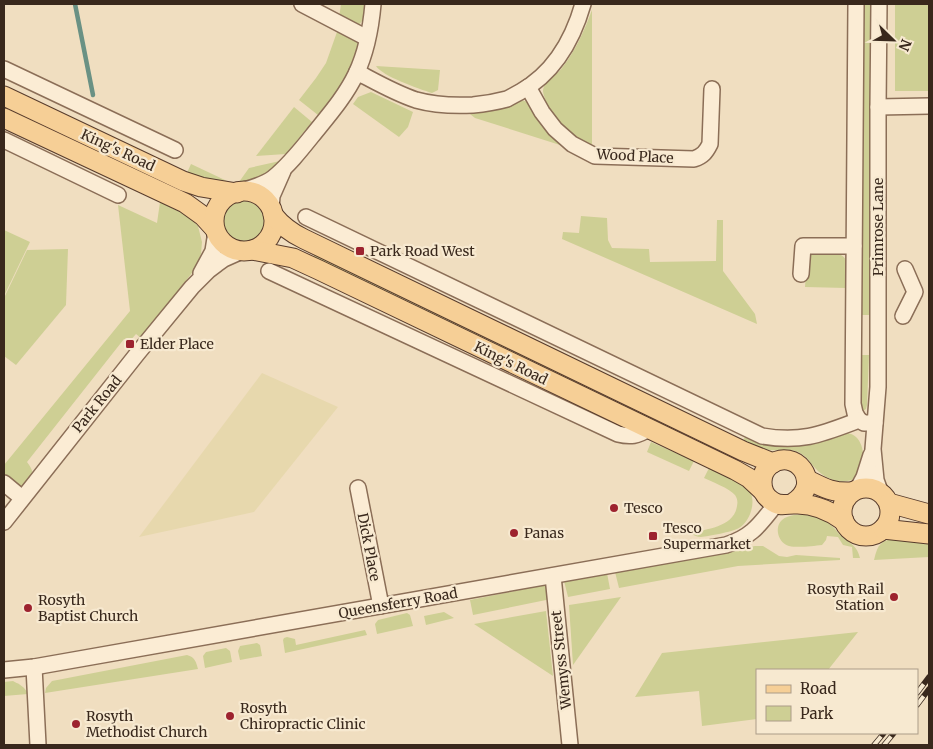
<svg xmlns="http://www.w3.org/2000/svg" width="933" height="749" font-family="Merriweather,serif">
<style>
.farmland{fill:#e7d8ad}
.green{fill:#cecf94}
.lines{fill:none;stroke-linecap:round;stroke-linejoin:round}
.stream{stroke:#6a9184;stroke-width:4.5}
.minor-casing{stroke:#8b6e57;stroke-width:18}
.major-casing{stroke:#583c2c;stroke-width:21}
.minor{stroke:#fbecd4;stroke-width:15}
.major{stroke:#f6cf96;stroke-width:19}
.rail-casing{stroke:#39281c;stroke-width:5.5}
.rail{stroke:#f7e9d0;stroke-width:4;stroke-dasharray:11;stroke-linecap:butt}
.poi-dot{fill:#9d232f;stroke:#f7e9d0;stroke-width:2}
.labels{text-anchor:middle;stroke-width:4.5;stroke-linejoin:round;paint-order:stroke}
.street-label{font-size:14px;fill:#39281c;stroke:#f7e9d0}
.poi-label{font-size:14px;fill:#39281c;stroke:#f7e9d0;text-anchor:start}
</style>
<rect width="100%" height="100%" fill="#f0dec0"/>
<!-- farmland -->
<polygon class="farmland" points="262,373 338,407 254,512 139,537"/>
<!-- green -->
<g class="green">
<polygon points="341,4 366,4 365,17 359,25 349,24 339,18"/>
<polygon points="863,4 870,4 869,315 860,315"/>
<rect x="895" y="4" width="34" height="87"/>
<path d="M592 10V146C573 135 553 124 546 102 545 98 543 94 543 91 544 80 556 76 562 68 576 50 584 31 592 10Z"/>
<polygon points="337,32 353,38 358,43 354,60 342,84 318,115 299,100 316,78 326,63"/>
<path d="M376 66 440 70 438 90 432 93C419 89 382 76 376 66Z"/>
<polygon points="371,92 413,112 408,127 399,137 353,104 358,97"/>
<polygon points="521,100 528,102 547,130 560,145 475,118 470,114 508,106"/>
<polygon points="294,107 312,122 286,154 256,156"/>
<path d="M280 161C266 178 260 179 239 182L249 168Z"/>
<polygon points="191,164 227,181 205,179 186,175"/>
<circle cx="243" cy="222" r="21"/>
<path d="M160 202 188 216 198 226 202 242 201 254 195 269 141 338 136 334 129 342 124 339 27 462C38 477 32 479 21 491L4 477V465L130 311 118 205 157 223Z"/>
<polygon points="581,216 607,218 608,240 612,248 649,249 650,262 716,261 717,220 723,220 723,271 755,314 757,324 562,239 563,232 579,233"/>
<polygon points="4,230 30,242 4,296"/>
<polygon points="68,249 66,305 16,365 4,356 4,298 27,250"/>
<polygon points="315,253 685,430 683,435 313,258"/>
<path d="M814 253C824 253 841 250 846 260V288L805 287 807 258Z"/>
<polygon points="859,355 869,355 867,405 866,409 863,411 860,409"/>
<path d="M842 432C847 433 852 433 856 437 868 448 865 479 847 481 836 483 823 477 816 469 811 464 808 458 803 455 792 447 781 451 769 450 760 449 751 444 743 441L746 435Z"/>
<polygon points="651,442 694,461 689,471 647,452"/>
<path d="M709 468C721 473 737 478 747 487 758 498 751 521 739 528 732 532 709 536 701 537 697 537 693 535 690 533 707 529 734 527 737 506 738 501 737 498 735 495 729 488 712 482 704 478Z"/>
<path d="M794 515C808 514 820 516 832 526 836 529 838 534 843 537 852 545 857 546 860 558H853L852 547 843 545 838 537 827 536 826 540 822 545C813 546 798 548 789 546 778 543 774 527 782 520 785 517 790 516 794 515Z"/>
<path d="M897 538 915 540 929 544V557L874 560C878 543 881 541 897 538Z"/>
<polygon points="755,546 763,546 779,556 787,557 796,555 840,558 840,560 738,566 619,588 615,572"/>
<polygon points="607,573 610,589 568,597 564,581"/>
<polygon points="545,585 549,588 551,599 473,615 470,600"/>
<polygon points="621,597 573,665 569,605"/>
<polygon points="546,611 553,676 474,624"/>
<polygon points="444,612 454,618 426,625 424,616"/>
<polygon points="407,613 410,615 413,626 377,634 375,624 378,620"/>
<polygon points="365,630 367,635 285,653 283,640 284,638 287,637 295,639 296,645"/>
<polygon points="858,632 828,670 757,670 757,719 702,726 699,691 635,697 662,653"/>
<polygon points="257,643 260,645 262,656 240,660 238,651 240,646"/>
<polygon points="226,648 230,651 232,662 205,668 203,656 206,652"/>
<path d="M187 655C195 657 196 662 198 669L45 693 46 688 52 681Z"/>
<path d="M13 681C19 684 25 687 28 694L4 696V682Z"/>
</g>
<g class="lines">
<!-- stream -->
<polyline class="stream" points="75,4 93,95"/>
<defs>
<g id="minor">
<polyline points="302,4 367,38"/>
<polyline points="856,4 853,404 855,413 859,420"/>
<polyline points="879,4 878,107 878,387 873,449 876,480 880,491"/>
<polyline points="4,69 175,150"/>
<path d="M357 72C376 82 395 93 416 100 434 105 454 106 473 105 484 104 496 102 507 99 511 97 516 94 520 92 554 73 573 39 583 4"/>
<path d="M528 87 542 112 555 129 572 144 595 156 694 159C703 156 706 152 710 144L712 89"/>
<polyline points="878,107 929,106"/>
<polyline points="4,140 118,195"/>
<path d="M241 191C252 188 264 185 273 178 288 166 300 151 312 136 328 116 345 97 356 74 366 53 371 27 373 4"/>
<polyline points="271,209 272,196 283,171"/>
<path d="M306 217 762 436C802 443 822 434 859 420L864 423H875"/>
<path d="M269 271 618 434C630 437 638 436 648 429"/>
<polyline points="201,273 213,251 216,232"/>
<polyline points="801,274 803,246 854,246"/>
<polyline points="903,316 915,292 905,269"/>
<polyline points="4,483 22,498"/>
<polyline points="358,488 381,606"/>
<polyline points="858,488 864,477 871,455"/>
<polyline points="4,522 137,354 192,287 209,270 217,264 224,259 242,251"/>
<polyline points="553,576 570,745"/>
<polyline points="34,667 38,745"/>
<path d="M4 670 34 667 726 545C752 537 760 524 776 504"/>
</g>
<g id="major">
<polyline points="4,96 183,181 201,187 237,193"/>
<polyline points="4,118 185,203 203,216 214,228"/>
<circle cx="244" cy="221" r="30"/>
<path d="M273 215C282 226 291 233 304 239L743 451 773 463"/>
<polyline points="252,250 293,258 319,270 735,470 749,478 763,491"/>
<path d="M806 479C824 488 832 493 852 492"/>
<circle cx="866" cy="512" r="24"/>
<path d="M793 503C825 483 794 446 770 465 765 469 762 475 762 482 762 490 765 497 772 501 779 507 786 504 794 504 813 503 829 510 844 521"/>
<polyline points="889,503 929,514"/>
<polyline points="883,529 929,534"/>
</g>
</defs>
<!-- minor casing -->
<use href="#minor" class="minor-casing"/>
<!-- major casing -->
<use href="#major" class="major-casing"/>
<!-- minor -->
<use href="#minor" class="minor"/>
<!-- major -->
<use href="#major" class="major"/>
<defs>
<g id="rail">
<polyline points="917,693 929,677"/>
<polyline points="917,705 929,689"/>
<polyline points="874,745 884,733"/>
<polyline points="884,745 894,733"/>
</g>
</defs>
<!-- rail casing -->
<use href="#rail" class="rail-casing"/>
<!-- rail -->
<use href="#rail" class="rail"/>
</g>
<!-- markers -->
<g class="poi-dot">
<rect x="355" y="246" width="10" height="10" rx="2.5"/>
<rect x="125" y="339" width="10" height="10" rx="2.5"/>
<circle cx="614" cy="508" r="5"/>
<circle cx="514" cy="533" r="5"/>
<rect x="648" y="531" width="10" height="10" rx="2.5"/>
<circle cx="894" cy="597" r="5"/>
<circle cx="28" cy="608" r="5"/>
<circle cx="230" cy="716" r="5"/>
<circle cx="76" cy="724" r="5"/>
</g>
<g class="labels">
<!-- street labels -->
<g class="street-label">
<text transform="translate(118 150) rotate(25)" y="5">King's Road</text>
<text transform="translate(635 156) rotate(3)" y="5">Wood Place</text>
<text transform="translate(878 227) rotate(-90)" y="5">Primrose Lane</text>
<text transform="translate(511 363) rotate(26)" y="5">King's Road</text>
<text transform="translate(97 404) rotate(-51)" y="5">Park Road</text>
<text transform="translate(369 547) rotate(79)" y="5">Dick Place</text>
<text transform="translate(398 603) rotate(-10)" y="5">Queensferry Road</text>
<text transform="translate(561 660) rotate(-96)" y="5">Wemyss Street</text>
</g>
<!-- poi labels -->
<g class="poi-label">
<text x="370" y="256">Park Road West</text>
<text x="140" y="349">Elder Place</text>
<text x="624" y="513">Tesco</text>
<text x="663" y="533">Tesco<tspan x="663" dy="16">Supermarket</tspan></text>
<text x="524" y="538">Panas</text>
<text x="884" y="594" text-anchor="end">Rosyth Rail<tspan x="884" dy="16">Station</tspan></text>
<text x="38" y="605">Rosyth<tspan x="38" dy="16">Baptist Church</tspan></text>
<text x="240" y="713">Rosyth<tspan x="240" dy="16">Chiropractic Clinic</tspan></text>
<text x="86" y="721">Rosyth<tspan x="86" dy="16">Methodist Church</tspan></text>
</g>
</g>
<!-- border -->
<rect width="933" height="749" fill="none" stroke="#39281c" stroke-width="10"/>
<!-- legend -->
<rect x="756" y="669" width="162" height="65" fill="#f7e9d0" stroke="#ab9c88"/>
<rect x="766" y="685" width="25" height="8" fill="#f6cf96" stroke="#ab9c88"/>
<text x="800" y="694" font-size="15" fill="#39281c">Road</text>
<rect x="766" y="706" width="25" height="15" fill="#cecf94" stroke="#ab9c88"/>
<text x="800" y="719" font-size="15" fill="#39281c">Park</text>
<!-- north arrow -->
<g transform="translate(893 40) rotate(113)" stroke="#f7e9d0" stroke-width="4" paint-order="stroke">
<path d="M0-4L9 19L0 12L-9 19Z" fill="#39281c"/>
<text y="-8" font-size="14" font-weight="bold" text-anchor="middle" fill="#39281c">N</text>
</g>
</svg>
